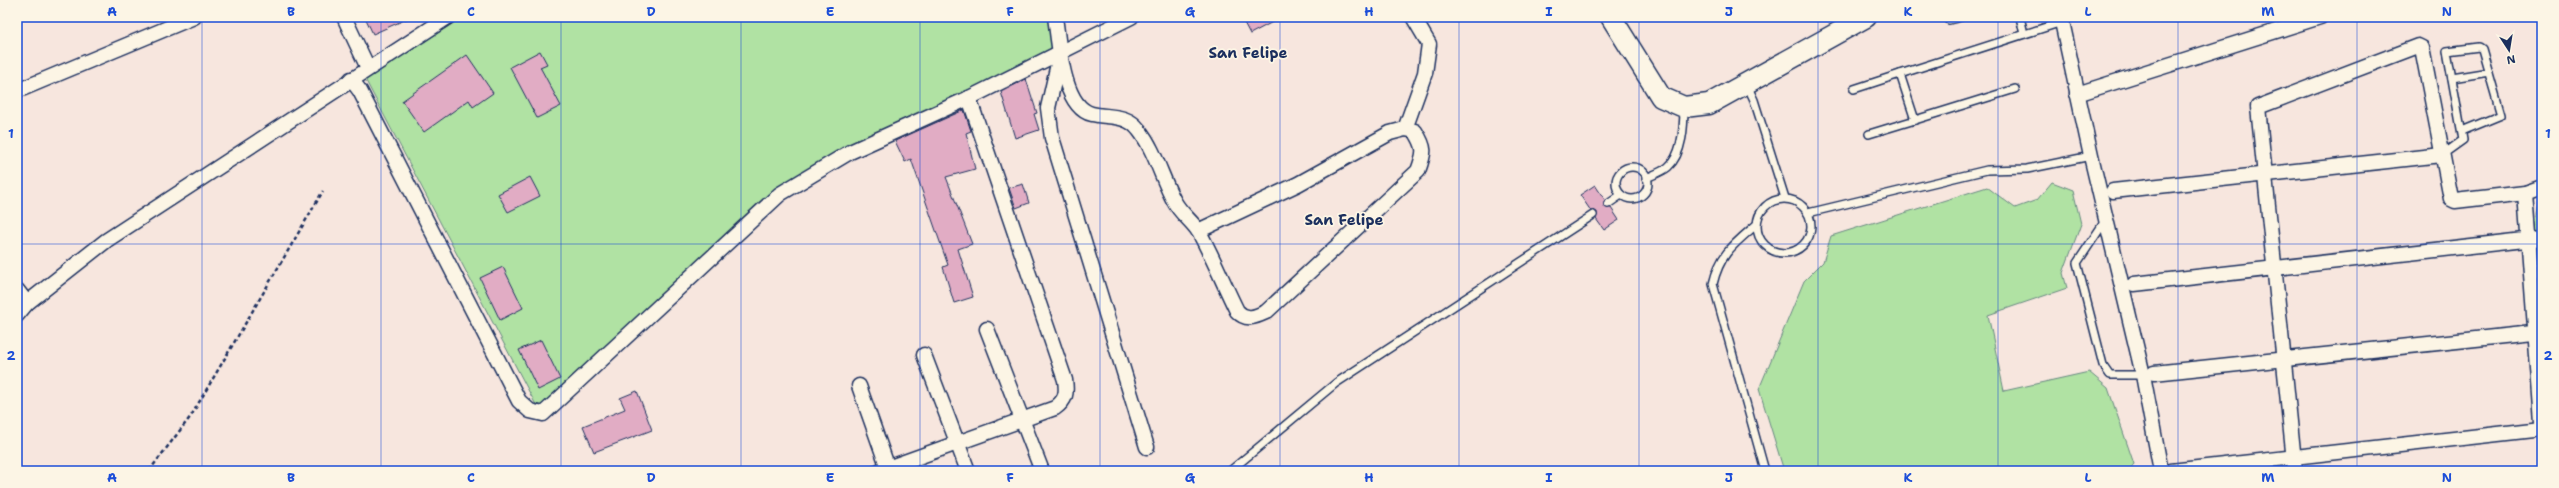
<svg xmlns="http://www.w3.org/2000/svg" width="2559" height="488" font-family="'Shantell Sans',sans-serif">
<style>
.green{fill:#b0e2a3;stroke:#668880}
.building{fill:#e1acc4;stroke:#1b2f5e}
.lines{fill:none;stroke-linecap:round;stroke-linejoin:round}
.lane-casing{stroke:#1b2f5e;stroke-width:10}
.street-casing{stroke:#1b2f5e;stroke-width:17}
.secondary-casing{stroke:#1b2f5e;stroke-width:23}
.path{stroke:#1b2f5e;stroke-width:2.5;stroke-dasharray:4 3;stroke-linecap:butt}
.lane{stroke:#fcf5e5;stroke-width:7}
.street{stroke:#fcf5e5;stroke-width:14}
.secondary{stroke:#fcf5e5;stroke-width:20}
.grid{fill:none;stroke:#1d4ed8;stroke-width:1;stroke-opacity:0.55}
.labels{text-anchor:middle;stroke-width:3.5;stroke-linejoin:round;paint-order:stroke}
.neighbourhood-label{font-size:15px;font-weight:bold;fill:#1b2f5e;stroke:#fcf5e5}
.neatline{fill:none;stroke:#1d4ed8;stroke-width:1.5}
.grid-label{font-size:13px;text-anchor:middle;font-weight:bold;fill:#1d4ed8}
</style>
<rect width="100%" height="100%" fill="#f7e6de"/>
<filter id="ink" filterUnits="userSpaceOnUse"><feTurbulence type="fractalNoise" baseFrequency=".025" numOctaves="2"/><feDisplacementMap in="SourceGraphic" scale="8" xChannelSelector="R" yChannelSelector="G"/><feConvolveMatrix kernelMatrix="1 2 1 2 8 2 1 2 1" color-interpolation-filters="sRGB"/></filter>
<g filter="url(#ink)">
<!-- green -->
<g class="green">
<polygon points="463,17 1052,17 1059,51 777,193 541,409 535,403 365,79"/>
<polygon points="2052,182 2073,190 2081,224 2063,273 2067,288 1988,315 2004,391 2089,372 2108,388 2134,464 2128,471 1784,471 1759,389 1804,281 1823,262 1831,236 1987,187 2015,208 2037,200"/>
<polygon points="2542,200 2542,235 2534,236 2539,201"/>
</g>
<!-- building -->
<g class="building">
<polygon points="365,17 411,17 373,34"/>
<polygon points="1241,17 1282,17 1250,34"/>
<polygon points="540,51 547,64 540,67 561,106 537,118 510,67"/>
<polygon points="467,55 493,93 473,107 469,100 424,132 402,101"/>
<polygon points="1026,79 1037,113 1034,114 1039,130 1015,138 1001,92"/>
<polygon points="964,110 971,131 966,133 975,169 946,177 972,244 958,249 973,297 954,303 943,267 948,265 926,202 911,159 905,162 895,141"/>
<polygon points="530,177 540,196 508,212 498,194"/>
<polygon points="1023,184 1029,203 1016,208 1009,188"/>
<polygon points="1595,185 1605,200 1604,206 1611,208 1619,220 1604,230 1596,219 1597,212 1591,211 1580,195"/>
<polygon points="503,267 523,308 500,320 480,278"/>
<polygon points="541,340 560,379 538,390 519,350"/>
<polygon points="637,391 652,430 594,452 583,426 625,409 620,398"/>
</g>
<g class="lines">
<defs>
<g id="lane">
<polyline points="2020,17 2024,34"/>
<polyline points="1949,20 1961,17"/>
<polyline points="2452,78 2489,72"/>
<polyline points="1747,85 1754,100 1785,198"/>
<polyline points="1854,89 1900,74"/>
<polyline points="2015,89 1915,120 1900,74 2062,22"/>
<polyline points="1869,134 1915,120"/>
<polyline points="2442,155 2463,140 2447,51 2479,47 2482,49 2501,115 2462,131"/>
<circle cx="1632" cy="183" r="16"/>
<path d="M1646 178C1653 175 1662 172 1668 167 1683 154 1684 125 1684 107"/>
<circle cx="1784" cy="226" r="27"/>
<polyline points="1608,204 1621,195"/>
<polyline points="1808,213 1987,170 2027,169 2091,156"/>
<polyline points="2105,221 2077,263 2103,365 2110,375 2143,375"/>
<path d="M1756 225C1733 245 1720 254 1713 284L1765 471"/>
<polyline points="1230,471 1336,383 1593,215"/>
</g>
<g id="street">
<polyline points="344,17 368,68"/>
<path d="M1055 17C1059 42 1062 107 1092 114 1110 118 1127 114 1139 130 1155 150 1162 179 1174 201 1180 213 1192 221 1199 232 1213 257 1224 285 1237 311 1246 321 1255 317 1266 312L1418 171C1425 152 1426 148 1415 131L1405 129 1390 133 1298 184 1198 231"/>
<polyline points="2061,17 2091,156 2143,375 2161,471"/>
<polyline points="1060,55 1048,108 1052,138 1147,447"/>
<polyline points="351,79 360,91 519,401 530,411 543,414 780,194 850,152 969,98 1131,17"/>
<polyline points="17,91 194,17"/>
<polyline points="2077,94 2320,17"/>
<polyline points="1405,129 1425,73 1429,44 1413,17"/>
<polyline points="2113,191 2442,155"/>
<polyline points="2525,193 2542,422"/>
<polyline points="2134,284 2542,238"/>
<polyline points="17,290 27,303"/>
<polyline points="17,315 27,303 107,240 448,17"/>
<polyline points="987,329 1042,471"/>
<polyline points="924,355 968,471"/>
<polyline points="2154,373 2542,332"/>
<polyline points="859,386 889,471"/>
<path d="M879 471 1055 408C1066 400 1067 393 1065 380L969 98"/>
<polyline points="2171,471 2542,429"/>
<polyline points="2295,471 2258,107 2418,46 2422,48 2451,199 2455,201 2525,193 2542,187"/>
</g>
<polyline id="secondary" points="1611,17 1661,97 1684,107 1709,104 1866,17"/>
</defs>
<!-- lane casing -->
<use href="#lane" class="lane-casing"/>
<!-- street casing -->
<use href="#street" class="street-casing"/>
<!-- secondary casing -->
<use href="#secondary" class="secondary-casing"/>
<!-- path -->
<polyline class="path" points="149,471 191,416 323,191"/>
<!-- lane -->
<use href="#lane" class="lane"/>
<!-- street -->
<use href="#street" class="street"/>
<!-- secondary -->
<use href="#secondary" class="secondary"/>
</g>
</g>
<!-- grid -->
<path class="grid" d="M202 17V471M381 17V471M561 17V471M741 17V471M920 17V471M1100 17V471M1280 17V471M1459 17V471M1639 17V471M1818 17V471M1998 17V471M2178 17V471M2357 17V471M17 244H2542"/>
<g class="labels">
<!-- neighbourhood labels -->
<g class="neighbourhood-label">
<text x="1248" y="58">San Felipe</text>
<text x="1344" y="225">San Felipe</text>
</g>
</g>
<!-- margin -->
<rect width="2559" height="488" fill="none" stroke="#fcf5e5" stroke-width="44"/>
<!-- north arrow -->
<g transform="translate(2509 50) rotate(168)" stroke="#fcf5e5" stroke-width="3" paint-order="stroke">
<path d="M0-3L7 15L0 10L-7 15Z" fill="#1b2f5e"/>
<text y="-6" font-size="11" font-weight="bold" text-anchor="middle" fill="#1b2f5e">N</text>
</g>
<rect x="22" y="22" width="2515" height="444" class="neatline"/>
<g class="grid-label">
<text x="112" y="16">A</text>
<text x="291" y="16">B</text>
<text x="471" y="16">C</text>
<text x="651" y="16">D</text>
<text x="830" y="16">E</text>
<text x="1010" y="16">F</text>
<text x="1190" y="16">G</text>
<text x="1369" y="16">H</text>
<text x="1549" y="16">I</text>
<text x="1729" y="16">J</text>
<text x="1908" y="16">K</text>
<text x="2088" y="16">L</text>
<text x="2268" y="16">M</text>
<text x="2447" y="16">N</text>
<text x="11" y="138">1</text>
<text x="2548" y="138">1</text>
<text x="11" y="360">2</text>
<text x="2548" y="360">2</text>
<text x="112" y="482">A</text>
<text x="291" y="482">B</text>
<text x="471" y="482">C</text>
<text x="651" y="482">D</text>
<text x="830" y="482">E</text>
<text x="1010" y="482">F</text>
<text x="1190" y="482">G</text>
<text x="1369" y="482">H</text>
<text x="1549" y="482">I</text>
<text x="1729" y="482">J</text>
<text x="1908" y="482">K</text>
<text x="2088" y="482">L</text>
<text x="2268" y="482">M</text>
<text x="2447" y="482">N</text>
</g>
</svg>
